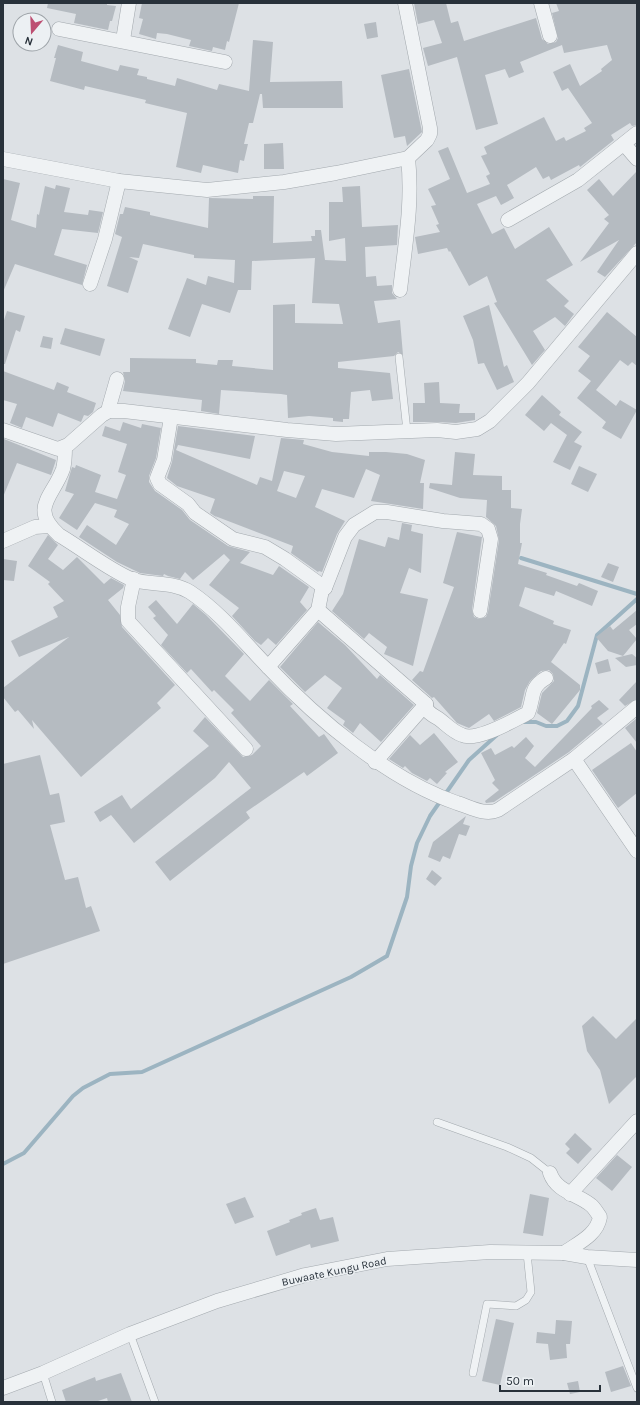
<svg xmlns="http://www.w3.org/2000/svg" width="640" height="1405" font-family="Karla,sans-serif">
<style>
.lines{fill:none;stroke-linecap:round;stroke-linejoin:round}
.stream{stroke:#9cb4c1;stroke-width:4}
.building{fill:#b5bbc1;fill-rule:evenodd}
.service-casing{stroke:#a3a9ae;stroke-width:8}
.minor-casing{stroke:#a3a9ae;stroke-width:15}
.service{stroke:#eff2f4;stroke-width:7}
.minor{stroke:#eff2f4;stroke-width:14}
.labels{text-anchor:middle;stroke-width:3;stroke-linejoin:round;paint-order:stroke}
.street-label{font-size:11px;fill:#28313a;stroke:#ecf0f3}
</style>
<rect width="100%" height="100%" fill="#dde1e5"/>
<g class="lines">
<!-- stream -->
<g class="stream">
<polyline points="521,558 637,594"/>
<polyline points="522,722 536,722 546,726 557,726 567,721 578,706 597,635 637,599"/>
<polyline points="3,1164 24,1153 73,1096 83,1088 110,1074 142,1072 351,977 387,956 407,897 411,866 417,843 430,816 469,760 498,734"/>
</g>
</g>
<!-- building -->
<g class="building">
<polygon points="48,3 107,3 107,5 116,6 112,21 110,21 108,30 74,23 76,14 47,8"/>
<polygon points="142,3 239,3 229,42 227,41 225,50 213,47 212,51 189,46 191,40 167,34 157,33 156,39 139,34 143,19 139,18"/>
<polygon points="414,3 446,3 451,23 458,21 464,41 536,18 542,39 548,44 556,42 558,38 552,13 559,11 556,3 637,3 637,125 632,126 630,123 611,135 614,140 580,167 579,165 551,180 549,176 543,179 536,167 507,185 514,198 501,205 496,196 477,204 492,234 504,228 515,249 549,227 573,265 546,280 569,301 564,306 574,314 565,326 555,317 533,331 545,350 532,365 494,303 497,302 487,276 469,286 450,251 449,252 447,248 418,254 415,237 440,232 436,225 439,224 431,206 436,205 428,189 450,179 438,151 448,147 467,193 490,184 486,176 490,174 481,156 487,154 484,147 544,117 556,141 564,137 566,141 586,131 584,128 592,123 568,88 562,91 553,72 570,64 580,86 602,71 601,69 612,60 607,45 564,53 562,45 520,62 524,72 509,78 505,69 485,75 498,124 476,130 457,57 428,66 423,48 442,43 434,20 418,24"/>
<polygon points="376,22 378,37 367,39 364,24"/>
<polygon points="253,40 273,42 270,82 342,81 343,108 263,108 262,94 260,94 253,123 249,123 244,144 248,144 244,161 240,160 238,173 203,165 201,173 176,167 187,113 145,103 146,100 85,86 84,90 50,81 56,58 54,58 58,45 83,52 81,61 118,71 120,65 139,69 137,75 147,77 147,79 175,86 177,78 217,90 219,84 249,91"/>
<polygon points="409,69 422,132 407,146 405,136 394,138 381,75"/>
<polygon points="283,143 284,169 264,169 264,144"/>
<polygon points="637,171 637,242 605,277 597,272 619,240 580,262 609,223 604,219 609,215 587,190 599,179 613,196"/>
<polygon points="3,179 20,183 11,220 36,228 37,214 39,215 45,186 55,189 56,185 70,188 64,212 88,215 89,210 103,212 98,233 62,229 54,255 87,265 82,285 15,264 3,292"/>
<polygon points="360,186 362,227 398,225 397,245 365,247 366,277 376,276 377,286 392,285 392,293 397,299 374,301 378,323 400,320 403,355 398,352 394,356 338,362 338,368 390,373 393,399 372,401 370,390 351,392 349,419 343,419 343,422 333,421 333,418 309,416 288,418 287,395 281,394 221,390 219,414 201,411 202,400 123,391 125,381 123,372 130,372 130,358 196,359 196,363 217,365 218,360 233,360 232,366 273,370 273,305 295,304 295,323 343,324 339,304 312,303 315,258 252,261 251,290 238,290 230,313 202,304 190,337 168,329 187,278 206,285 208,276 234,283 235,260 194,258 194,255 143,244 139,258 129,257 138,261 128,293 107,286 122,237 115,234 120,214 123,214 125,207 150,212 150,215 208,228 209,198 253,199 253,196 274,196 273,243 312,241 311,236 315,236 315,230 321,230 325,260 346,261 345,238 329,241 329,202 343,202 342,187"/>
<polygon points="489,305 504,367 507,365 514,382 497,390 484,363 478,364 473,340 463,316"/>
<polygon points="7,311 25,316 20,332 16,330 5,364 3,364 3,323"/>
<polygon points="607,312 637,337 637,366 632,362 628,366 620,360 596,390 616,406 620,400 637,410 621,439 602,428 606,422 577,398 591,381 578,371 590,356 578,347"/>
<polygon points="65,328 105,339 100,356 60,344"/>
<polygon points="43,336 53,338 51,349 40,347"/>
<polygon points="3,371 54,390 57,382 69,387 67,392 96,403 93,412 88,416 84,415 81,422 58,413 53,427 26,417 22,428 10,423 17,404 3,400"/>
<polygon points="439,382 440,403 460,404 459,413 475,413 475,420 456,423 437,422 413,422 413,403 425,403 424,383"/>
<polygon points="542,395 561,412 559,415 582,432 574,442 582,446 570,470 553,462 567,435 551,423 544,431 525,415"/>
<polygon points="123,422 141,428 142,424 161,428 156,458 149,476 149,482 155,491 182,510 190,520 228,546 250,552 240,563 273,575 279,566 309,587 300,602 307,610 276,645 268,638 261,645 255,641 232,616 239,608 209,585 230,560 224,554 193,580 185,572 180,579 168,576 164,574 163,576 140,573 117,562 79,537 87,525 116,545 129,524 114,517 117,510 95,503 77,530 59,518 74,494 65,491 72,467 75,468 76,465 101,475 95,492 117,499 126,475 118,472 127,444 102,436 105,426 120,431"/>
<path d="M178 426 255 436 250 459 178 445 176 450 257 485 260 477 272 481 281 438 304 440 303 444 332 452 369 456V452H386L407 454 425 460 420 483H424L423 509 371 501 380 475 366 469 354 498 322 489 315 507 345 521 337 534 322 572 319 571 318 572 291 553 293 546 215 516 219 519 210 513 215 499 177 486 167 478 172 462ZM284 471 305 476 296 498 277 491Z"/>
<polygon points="4,439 56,460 51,475 17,463 3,497"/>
<polygon points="455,452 475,454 473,475 502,476 502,490 511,490 511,508 522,509 520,524 520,543 522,543 518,564 547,573 546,575 577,586 579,583 598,591 592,606 556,591 554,596 525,587 519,606 554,621 553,624 571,630 566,644 564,643 551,662 580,685 580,690 552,724 537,713 542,693 554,681 553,674 549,670 541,671 530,681 525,690 521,707 494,721 489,714 469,728 457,723 434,697 432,698 412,680 420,671 423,672 454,587 443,583 457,532 482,537 472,610 474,617 479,619 486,617 488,612 499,540 496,526 486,517 487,500 460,498 429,488 430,483 452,485"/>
<polygon points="579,466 597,474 588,492 571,484"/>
<polygon points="402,523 412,525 411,531 423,534 421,573 409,568 400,593 428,599 413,666 384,654 387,647 369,633 364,639 332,611 343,594 359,539 385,547 388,537 399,540"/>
<polygon points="48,535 58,545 48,559 63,570 77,557 104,584 111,578 124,585 123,588 108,600 120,615 122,627 175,685 157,703 161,708 81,777 32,720 34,729 18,710 15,712 3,697 3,688 69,637 19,657 11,641 58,617 53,607 64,601 48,584 50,582 28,566"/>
<polygon points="3,559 17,561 14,581 3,580"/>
<polygon points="608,563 619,567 613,582 601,577"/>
<polygon points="156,600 177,624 193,604 206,615 244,654 225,676 250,701 269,680 293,704 290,706 319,737 324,734 338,753 307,776 304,772 246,812 250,818 170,881 155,862 251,788 229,762 215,778 134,843 111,815 100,822 94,812 122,795 131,809 209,746 193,731 205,717 243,757 252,755 261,746 231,713 234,710 214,690 212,692 191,669 187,673 161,645 168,635 153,618 156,616 148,607"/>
<polygon points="637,610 637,624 629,630 637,639 623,656 608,651 596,637 610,626 613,630"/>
<polygon points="318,622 345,645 377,679 380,675 414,705 381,742 360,723 353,733 343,725 345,721 327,708 342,688 325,675 305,692 280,667"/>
<polygon points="632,654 637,658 637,665 626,667 615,658"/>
<polygon points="608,659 611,671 598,674 595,663"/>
<polygon points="637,681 637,699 625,706 619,700"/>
<polygon points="599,700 609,709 597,718 603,724 601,725 569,752 494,802 486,803 485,801 499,790 492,783 495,780 481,753 491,748 495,755 512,746 514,748 526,737 534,746 525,758 535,767 592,708 591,706"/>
<polygon points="637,718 637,743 625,728"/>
<polygon points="434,733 458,762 445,772 447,773 437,784 430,778 427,781 412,773 405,766 403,768 389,759 410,735 420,745"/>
<polygon points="631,743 637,752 637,793 618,808 592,770"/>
<polygon points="40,755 50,795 59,793 65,822 50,825 65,880 78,877 86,908 91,906 100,931 3,964 3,764"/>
<polygon points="466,816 463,824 470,826 466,836 459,834 450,859 443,856 440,862 428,857 433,842"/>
<polygon points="432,870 442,878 435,886 426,879"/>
<polygon points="593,1016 616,1039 637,1018 637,1076 609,1104 600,1070 587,1051 582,1026"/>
<polygon points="575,1133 592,1149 578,1164 566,1153 570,1149 565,1144"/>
<polygon points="617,1155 632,1167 612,1191 596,1178"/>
<polygon points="530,1194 549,1198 543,1236 523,1233"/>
<polygon points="245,1197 254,1217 235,1224 226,1204"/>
<polygon points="316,1208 320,1220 333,1217 339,1241 311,1248 310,1244 276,1256 267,1231 290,1222 289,1220 302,1215 301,1213"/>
<polygon points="496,1319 514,1323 500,1385 482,1381"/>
<polygon points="556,1320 572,1321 570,1344 566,1344 567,1358 550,1360 548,1344 536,1343 537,1332 555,1334"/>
<polygon points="623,1366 631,1386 611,1392 605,1372"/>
<polygon points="121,1373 132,1402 108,1402 107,1398 95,1402 66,1402 62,1390 95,1377 96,1381"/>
<polygon points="578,1381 580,1392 570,1394 567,1383"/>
</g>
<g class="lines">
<defs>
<g id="service">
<polyline points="399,357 407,431"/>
<polyline points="437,1122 507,1147 531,1158 550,1173"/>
<polyline points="587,1257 637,1388"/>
<polyline points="130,1334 155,1402"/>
<polyline points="43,1373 52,1402"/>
<polyline points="473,1373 487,1304 516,1306 526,1300 531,1292 527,1253"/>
</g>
<g id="minor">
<polyline points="541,3 550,36"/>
<polyline points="59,29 225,62"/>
<polyline points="123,40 129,3"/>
<polyline points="624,144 637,159"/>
<polyline points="3,159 119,181 207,190 284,182 336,173 408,158 427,140 430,134 430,128 405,3"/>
<polyline points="508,220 578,180 637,133"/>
<polyline points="90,284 105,239 119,181"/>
<path d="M400 290C405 245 413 203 408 158"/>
<polyline points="109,411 109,407 117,379"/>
<polyline points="171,417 164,460 157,478 160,484 188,504 195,513 233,539 265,547 285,559 325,588"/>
<polyline points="3,430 58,449 68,445 102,415 109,411 124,411 287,430 336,434 437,430 456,432 477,429 490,421 528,383 637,253"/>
<path d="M65 447C65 455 65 462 63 469 53 497 29 508 59 535 81 548 108 569 131 579 150 586 173 581 190 592 220 612 243 641 268 667 317 719 389 780 457 803 470 807 485 816 498 810L574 759 637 707"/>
<polyline points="3,541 35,527 49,526"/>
<polyline points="134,579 128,607 128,621 246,749"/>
<polyline points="318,610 426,704"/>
<polyline points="268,667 318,610 322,590 325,588 345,537 354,525 375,512 387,512 443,521 481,524 488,529 491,539 480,611"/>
<polyline points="574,759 637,851"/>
<path d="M375 762 426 704C425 712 433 715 439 719 447 725 453 732 462 735 477 742 514 720 528 713 535 696 529 688 546 678"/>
<path d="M550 1173C557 1193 579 1194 592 1206 595 1209 598 1214 600 1217 597 1235 578 1243 564 1253"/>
<polyline points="570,1194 637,1121"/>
<polyline points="3,1388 43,1373 130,1334 217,1301 305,1275 387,1259 490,1252 564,1253 587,1257 637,1260"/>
</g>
</defs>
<!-- service casing -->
<use href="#service" class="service-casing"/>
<!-- minor casing -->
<use href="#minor" class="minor-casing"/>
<!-- service -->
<use href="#service" class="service"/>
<!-- minor -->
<use href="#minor" class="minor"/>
</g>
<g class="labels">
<!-- street labels -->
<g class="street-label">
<text transform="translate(334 1271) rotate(-12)" y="4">Buwaate Kungu Road</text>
</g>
</g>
<!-- border -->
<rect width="640" height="1405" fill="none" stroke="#28313a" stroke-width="8"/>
<!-- north arrow -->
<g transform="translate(32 32) rotate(199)"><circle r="19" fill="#ecf0f3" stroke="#9ea4a9"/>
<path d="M0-3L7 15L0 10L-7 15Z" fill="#bd4f72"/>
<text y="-6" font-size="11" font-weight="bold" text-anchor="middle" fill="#28313a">N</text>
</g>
<!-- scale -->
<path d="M500 1385v6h100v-6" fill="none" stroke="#28313a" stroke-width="2"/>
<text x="506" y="1385" font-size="12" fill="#28313a" stroke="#ecf0f3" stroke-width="3" paint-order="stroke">50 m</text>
</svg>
